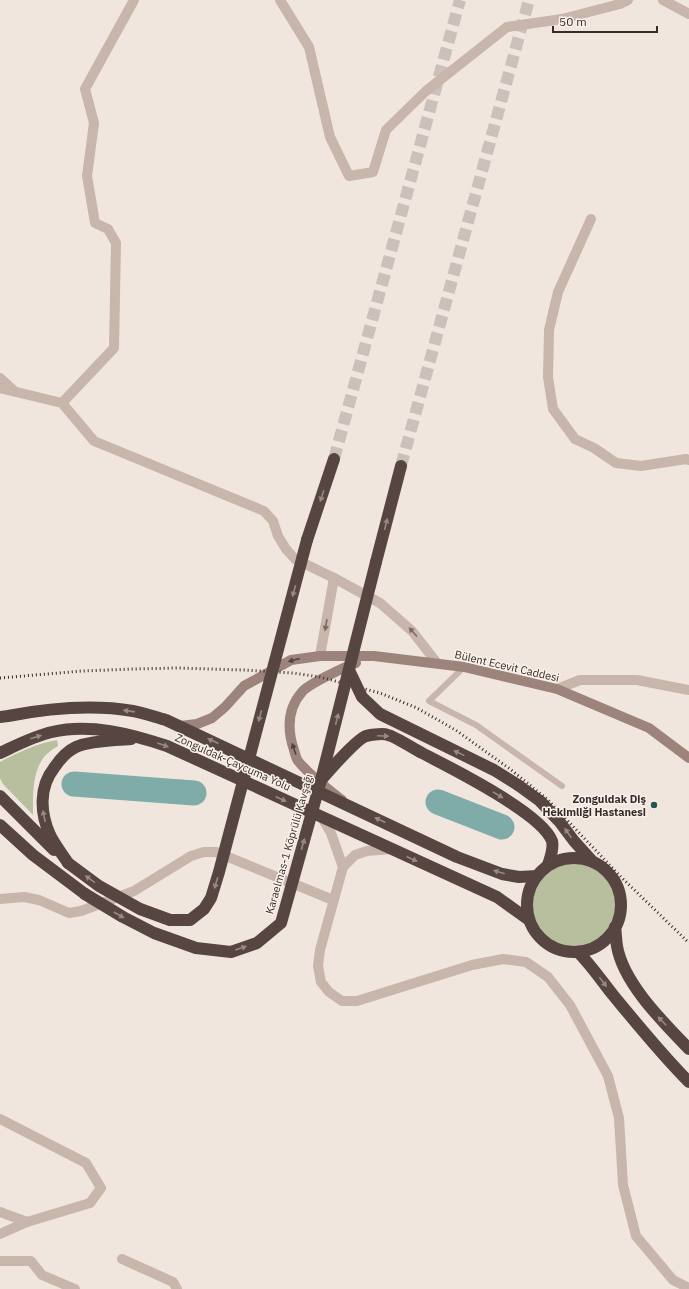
<svg xmlns="http://www.w3.org/2000/svg" width="689" height="1289" font-family="'IBM Plex Sans',sans-serif">
<style>
.green{fill:#b8bf9f}
.lines{fill:none;stroke-linecap:round;stroke-linejoin:round}
.river{stroke:#7faca8;stroke-width:25}
.highway-tunnel{stroke:#ccc1ba;stroke-width:12;stroke-dasharray:12 6;stroke-linecap:butt}
.lane{stroke:#c8b5ab;stroke-width:6}
.street{stroke:#c8b5ab;stroke-width:10}
.secondary{stroke:#9c847c;stroke-width:10}
.highway{stroke:#574541;stroke-width:12}
.rail{stroke:#362c2a;stroke-width:3;stroke-dasharray:1 3;stroke-linecap:butt}
.highway-bridge{stroke:#574541;stroke-width:12}
.oneway{fill:#988985}
.oneway2{fill:#786a64}
.oneway3{fill:#50423e}
.poi-dot{fill:#225552;stroke:#f9f0ea;stroke-width:1.5}
.labels{text-anchor:middle;stroke-width:3;stroke-linejoin:round;paint-order:stroke}
.street-label{font-size:11px;fill:#362c2a;stroke:#f9f0ea}
.poi-label{font-size:11px;font-weight:bold;fill:#362c2a;stroke:#f9f0ea;text-anchor:end}
</style>
<rect width="100%" height="100%" fill="#f1e6de"/>
<!-- green -->
<g class="green">
<path d="M57 740 58 746C53 749 45 754 42 760 32 775 33 798 33 815L3 784 0 778V762C17 753 37 743 57 740Z"/>
<circle cx="574" cy="905" r="43"/>
</g>
<g class="lines">
<!-- river -->
<g class="river">
<polyline points="74,784 194,793"/>
<polyline points="438,802 502,827"/>
</g>
<!-- highway-tunnel -->
<g class="highway-tunnel">
<polyline points="334,459 460,0"/>
<polyline points="401,466 529,0"/>
</g>
<!-- lane -->
<polyline class="lane" points="464,667 429,701 476,725 562,786"/>
<!-- street -->
<g class="street">
<polyline points="280,0 309,47 330,137 349,176 373,172 386,130 426,91 507,27 562,19 620,4 628,0"/>
<polyline points="663,0 689,14"/>
<polyline points="591,219 558,292 549,330 548,377 553,409 575,439 594,448 616,463 641,466 686,459 689,460"/>
<polyline points="0,378 13,390"/>
<polyline points="0,388 62,403 94,441 264,511 273,521 278,536 286,549 295,559 334,578"/>
<polyline points="62,403 114,348 116,243 108,229 95,223 87,176 94,123 85,89 134,0"/>
<polyline points="320,656 334,578 380,603 412,631 437,663"/>
<polyline points="557,689 580,680 637,680 689,690"/>
<polyline points="321,816 331,833 343,867"/>
<polyline points="391,849 367,851 355,855 343,867 320,950 318,966 321,982 329,992 342,1001 357,1001 472,965 503,959 526,962 548,977 570,1005 608,1076 619,1118 623,1185 636,1236 673,1280 689,1288"/>
<polyline points="0,899 24,897 39,900 69,913 81,911 134,891 191,856 204,852 216,852 333,900"/>
<polyline points="0,1119 86,1163 101,1188 90,1203 27,1222 0,1234"/>
<polyline points="0,1212 27,1222"/>
<polyline points="122,1259 173,1282 177,1289"/>
<polyline points="0,1261 31,1261 42,1275 75,1289"/>
</g>
<!-- secondary -->
<g class="secondary">
<polyline points="180,726 197,724 212,718 225,707 244,686 291,660 320,656 374,656 464,667 557,689 649,728 689,758"/>
<path d="M342 800C327 788 310 776 298 761 296 758 295 754 294 750 287 729 287 709 302 692 308 684 345 667 356 663"/>
</g>
<!-- highway -->
<g class="highway">
<polyline points="307,540 334,459"/>
<polyline points="376,562 401,466"/>
<path d="M0 717 8 716C50 708 91 704 133 711 144 713 155 717 166 720L457 857 502 874 519 877 537 876"/>
<path d="M0 753C17 745 34 736 52 732 90 723 131 734 167 746L497 897 529 920"/>
<path d="M321 780C328 772 357 739 366 736 371 735 383 733 388 735 396 737 414 749 422 753 451 768 542 813 552 841 554 849 550 858 548 865"/>
<polyline points="518,785 540,801 559,821 574,841 593,862"/>
<polyline points="0,796 54,850"/>
<polyline points="0,825 33,855 85,894"/>
<circle cx="574" cy="905" r="47"/>
<path d="M68 863C62 854 55 845 50 835 40 813 39 787 54 768 60 759 67 751 76 747 87 741 117 740 131 739"/>
<path d="M615 927C616 933 616 940 617 946 623 983 664 1023 689 1049"/>
<path d="M578 952C591 965 601 980 613 995 637 1024 662 1055 689 1082"/>
</g>
<!-- rail -->
<polyline class="rail" points="0,678 82,671 134,669 177,668 244,670 293,673 320,677 380,693 417,708 457,731 510,769 547,799 620,876 689,943"/>
<!-- highway-bridge -->
<g class="highway-bridge">
<polyline points="349,670 362,697 380,714 494,770 518,785"/>
<polyline points="68,863 99,886 140,909 170,920 190,920 204,909 211,898 219,872 307,540"/>
<polyline points="85,894 123,917 154,933 196,948 231,952 257,943 281,923 321,780 376,562"/>
</g>
</g>
<!-- one-way arrows -->
<defs><path id="oneway-solid" d="M-6-.8H1V-3.2L6.5 0L1 3.2V.8H-6Z"/></defs>
<g class="oneway">
<use href="#oneway-solid" transform="translate(322 496) rotate(108)"/>
<use href="#oneway-solid" transform="translate(386 524) rotate(-76)"/>
<use href="#oneway-solid" transform="translate(294 591) rotate(105)"/>
<use href="#oneway-solid" transform="translate(129 711) rotate(-172)"/>
<use href="#oneway-solid" transform="translate(260 716) rotate(105)"/>
<use href="#oneway-solid" transform="translate(337 719) rotate(-76)"/>
<use href="#oneway-solid" transform="translate(383 736) rotate(3)"/>
<use href="#oneway-solid" transform="translate(36 737) rotate(-18)"/>
<use href="#oneway-solid" transform="translate(213 741) rotate(-155)"/>
<use href="#oneway-solid" transform="translate(163 745) rotate(20)"/>
<use href="#oneway-solid" transform="translate(459 753) rotate(-154)"/>
<use href="#oneway-solid" transform="translate(498 795) rotate(31)"/>
<use href="#oneway-solid" transform="translate(281 799) rotate(25)"/>
<use href="#oneway-solid" transform="translate(44 816) rotate(-102)"/>
<use href="#oneway-solid" transform="translate(380 820) rotate(-155)"/>
<use href="#oneway-solid" transform="translate(568 833) rotate(-125)"/>
<use href="#oneway-solid" transform="translate(303 844) rotate(-74)"/>
<use href="#oneway-solid" transform="translate(412 859) rotate(25)"/>
<use href="#oneway-solid" transform="translate(499 872) rotate(-162)"/>
<use href="#oneway-solid" transform="translate(90 879) rotate(-144)"/>
<use href="#oneway-solid" transform="translate(216 883) rotate(107)"/>
<use href="#oneway-solid" transform="translate(119 915) rotate(30)"/>
<use href="#oneway-solid" transform="translate(241 948) rotate(-19)"/>
<use href="#oneway-solid" transform="translate(603 982) rotate(53)"/>
<use href="#oneway-solid" transform="translate(662 1021) rotate(-134)"/>
</g>
<g class="oneway2">
<use href="#oneway-solid" transform="translate(326 625) rotate(100)"/>
<use href="#oneway-solid" transform="translate(413 632) rotate(-132)"/>
</g>
<g class="oneway3">
<use href="#oneway-solid" transform="translate(294 660) rotate(165)"/>
<use href="#oneway-solid" transform="translate(294 749) rotate(-109)"/>
</g>
<!-- markers -->
<circle class="poi-dot" cx="654" cy="805" r="4"/>
<g class="labels">
<!-- street labels -->
<g class="street-label">
<text transform="translate(507 666) rotate(13)" y="4">Bülent Ecevit Caddesi</text>
<text transform="translate(233 762) rotate(24)" y="4">Zonguldak-Çaycuma Yolu</text>
<text transform="translate(289 844) rotate(-74)" y="4">Karaelmas-1 Köprülü Kavşağı</text>
</g>
<!-- poi labels -->
<g class="poi-label">
<text x="646" y="803">Zonguldak Diş<tspan x="646" dy="13">Hekimliği Hastanesi</tspan></text>
</g>
</g>
<!-- scale -->
<path d="M553 26v6h104v-6" fill="none" stroke="#362c2a" stroke-width="2"/>
<text x="559" y="26" font-size="12" fill="#362c2a" stroke="#f9f0ea" stroke-width="3" paint-order="stroke">50 m</text>
</svg>
